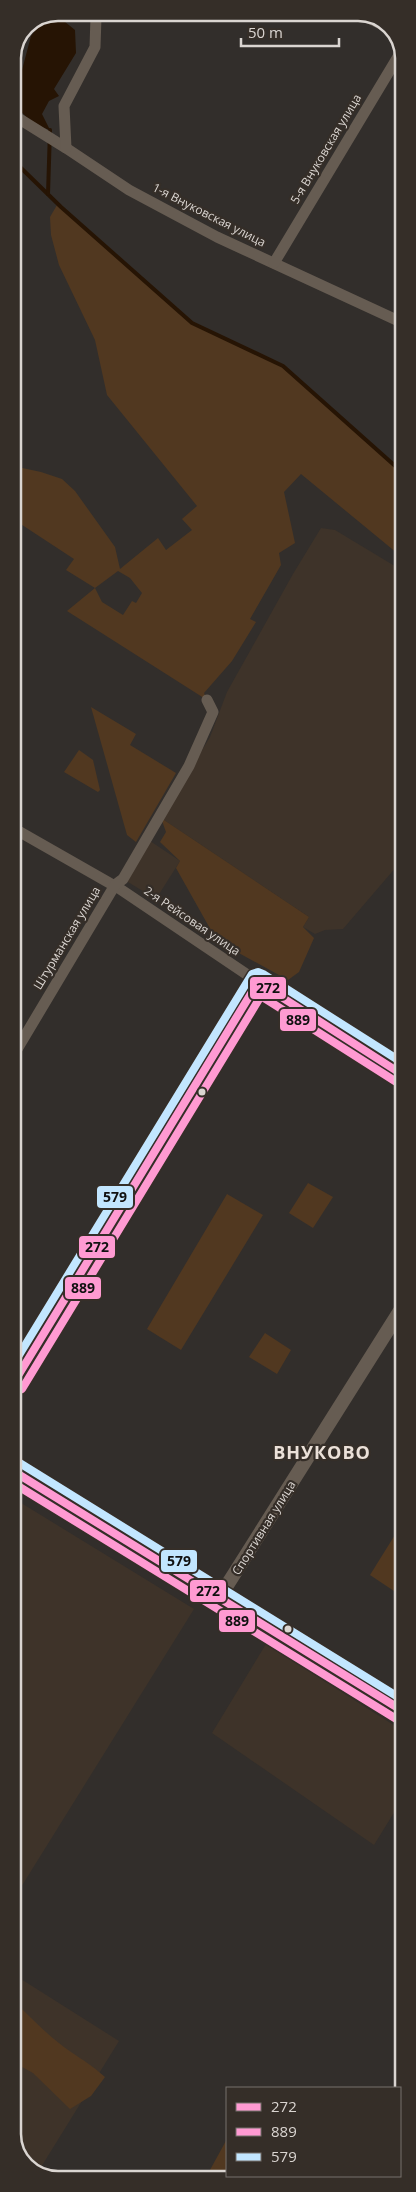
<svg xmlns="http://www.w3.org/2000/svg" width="416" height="2192" font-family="'Open Sans',sans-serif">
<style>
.built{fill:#3e3329}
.green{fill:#513820;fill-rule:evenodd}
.water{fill:#261404}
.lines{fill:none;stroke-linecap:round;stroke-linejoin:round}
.stream{stroke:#261404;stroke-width:4}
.minor{stroke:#665c52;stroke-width:11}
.tertiary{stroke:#665c52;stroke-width:14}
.bus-1-casing{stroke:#352e28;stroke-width:11}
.bus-2-casing{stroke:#352e28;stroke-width:11}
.bus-3-casing{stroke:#352e28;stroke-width:11}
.bus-1{stroke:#ff9ad2;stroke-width:8}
.bus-2{stroke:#ff9ad2;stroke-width:8}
.bus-3{stroke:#c2e6ff;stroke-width:8}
.bus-dot{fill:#dad5d1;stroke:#352e28;stroke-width:2}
.labels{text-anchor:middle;stroke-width:4.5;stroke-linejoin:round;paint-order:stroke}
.street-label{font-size:12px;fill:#dad5d1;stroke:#352e28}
.district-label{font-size:18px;font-weight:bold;letter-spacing:1px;fill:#ebe1d9;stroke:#352e28}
.rim{fill:none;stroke:#dad5d1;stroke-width:2.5}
.line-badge{stroke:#352e28;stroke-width:2}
.pale-badge-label{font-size:14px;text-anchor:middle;font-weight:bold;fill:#111}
</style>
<rect width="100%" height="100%" fill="#322e2b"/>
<!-- built -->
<g class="built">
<polygon points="321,528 335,530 403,571 403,859 343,929 325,930 315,934 303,927 309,917 161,818 210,737 227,692 293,574"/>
<polygon points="147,839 180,861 156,899 123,879"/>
<polygon points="13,1498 194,1609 13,1900"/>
<polygon points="266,1644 403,1731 403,1798 374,1845 212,1733"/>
<polygon points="13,1974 119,2041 38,2172 26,2166 13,2140"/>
</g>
<!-- green -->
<g class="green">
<path d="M57 205 192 323 283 366 403 473V558L301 474 284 492 295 543 279 553 281 565 250 619 256 622 232 661 204 693 207 700 67 611 95 588 66 570 74 559 13 519V466L41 472 62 479 75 491 115 547 120 569 158 538 166 550 192 530 182 519 197 506 107 395 95 340 59 265 51 235 50 217ZM118 571 130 578 142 593 136 603 132 601 123 615 102 602 95 588Z"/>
<polygon points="91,707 136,734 130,745 176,773 136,842 127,835"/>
<polygon points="79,750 93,760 100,790 98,792 64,772"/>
<polygon points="161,818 309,917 303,927 314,938 299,972 288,980 217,941 176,868 180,861 160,842 166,832"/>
<polygon points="308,1183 333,1197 313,1228 289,1213"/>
<polygon points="227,1194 263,1215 181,1350 147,1329"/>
<polygon points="265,1333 291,1350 277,1374 249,1357"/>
<polygon points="403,1522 403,1597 370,1575"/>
<path d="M21 2008C37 2024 52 2039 71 2052 83 2060 94 2067 105 2077L91 2096 70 2109 33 2073 13 2062V2009Z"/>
<polygon points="227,2139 227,2176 294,2176 300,2179 205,2179"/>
</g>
<!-- water -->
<polygon class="water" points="48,17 59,17 75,30 76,53 54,89 59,96 49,101 42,114 50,130 35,125 13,104 31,36 45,18"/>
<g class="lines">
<!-- stream -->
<g class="stream">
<polyline points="13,170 20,167 61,207 192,323 283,366 403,473"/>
<polyline points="48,194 50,130"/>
</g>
<!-- minor -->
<g class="minor">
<polyline points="359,13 391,29"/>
<polyline points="13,115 66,148 129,190 217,237 403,323"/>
<polyline points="66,148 64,106 95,47 96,17 91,13"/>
<polyline points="274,263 402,50"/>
<polyline points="13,828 120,889 258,982 403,1075"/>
<polyline points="13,1056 115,885 123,879 189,766 213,712 207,700"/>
<polyline points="13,1384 258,982"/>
<polyline points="13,1471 219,1598"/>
</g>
<!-- tertiary -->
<polyline class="tertiary" points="403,1306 219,1598 403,1711"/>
<defs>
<g id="bus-1">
<polyline points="13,1384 258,982 403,1075"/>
<polyline points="13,1471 403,1711"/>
</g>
<g id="bus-2">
<polyline points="22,1389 261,996 398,1083"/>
<polyline points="13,1483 398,1720"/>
</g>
<g id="bus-3">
<polyline points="13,1365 252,974 258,972 263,974 403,1063"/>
<polyline points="18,1462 403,1700"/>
</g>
</defs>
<!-- bus-1 casing -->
<use href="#bus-1" class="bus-1-casing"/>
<!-- bus-2 casing -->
<use href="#bus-2" class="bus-2-casing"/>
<!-- bus-3 casing -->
<use href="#bus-3" class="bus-3-casing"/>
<!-- bus-1 -->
<use href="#bus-1" class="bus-1"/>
<!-- bus-2 -->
<use href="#bus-2" class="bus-2"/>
<!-- bus-3 -->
<use href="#bus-3" class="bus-3"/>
</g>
<!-- markers -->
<g class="bus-dot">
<circle cx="202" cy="1092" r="4.5"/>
<circle cx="288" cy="1629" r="4.5"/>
</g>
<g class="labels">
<!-- street labels -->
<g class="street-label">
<text transform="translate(326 149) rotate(-59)" y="4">5-я Внуковская улица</text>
<text transform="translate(209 215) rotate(27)" y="4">1-я Внуковская улица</text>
<text transform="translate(192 921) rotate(34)" y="4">2-я Рейсовая улица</text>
<text transform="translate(67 938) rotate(-59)" y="4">Штурманская улица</text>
<text transform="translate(264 1528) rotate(-58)" y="4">Спортивная улица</text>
</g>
<!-- district labels -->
<g class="district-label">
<text x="322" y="1459">ВНУКОВО</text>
</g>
</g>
<!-- crop -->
<path d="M0 0H416V2192H0ZM58 21H358A37 37 0 0 1 395 58V2134A37 37 0 0 1 358 2171H58A37 37 0 0 1 21 2134V58A37 37 0 0 1 58 21Z" fill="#352e28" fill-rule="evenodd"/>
<path class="rim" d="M58 21H358A37 37 0 0 1 395 58V2134A37 37 0 0 1 358 2171H58A37 37 0 0 1 21 2134V58A37 37 0 0 1 58 21Z"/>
<g class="line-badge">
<rect x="249" y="976" width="38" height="24" rx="5" fill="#ff9ad2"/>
<rect x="279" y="1008" width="38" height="24" rx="5" fill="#ff9ad2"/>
<rect x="96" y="1185" width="38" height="24" rx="5" fill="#c2e6ff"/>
<rect x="78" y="1235" width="38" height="24" rx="5" fill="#ff9ad2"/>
<rect x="64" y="1276" width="38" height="24" rx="5" fill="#ff9ad2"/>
<rect x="160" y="1549" width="38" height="24" rx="5" fill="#c2e6ff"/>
<rect x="189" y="1579" width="38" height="24" rx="5" fill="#ff9ad2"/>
<rect x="218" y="1609" width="38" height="24" rx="5" fill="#ff9ad2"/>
</g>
<g class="pale-badge-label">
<text x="268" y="993">272</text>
<text x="298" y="1025">889</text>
<text x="115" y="1202">579</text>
<text x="97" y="1252">272</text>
<text x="83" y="1293">889</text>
<text x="179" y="1566">579</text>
<text x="208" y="1596">272</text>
<text x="237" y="1626">889</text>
</g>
<!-- legend -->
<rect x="226" y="2087" width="175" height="90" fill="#352e28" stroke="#77716c"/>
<rect x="236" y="2103" width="25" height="8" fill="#ff9ad2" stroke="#77716c"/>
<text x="271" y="2112" font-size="15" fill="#dad5d1">272</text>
<rect x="236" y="2128" width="25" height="8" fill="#ff9ad2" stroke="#77716c"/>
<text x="271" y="2137" font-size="15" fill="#dad5d1">889</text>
<rect x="236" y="2153" width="25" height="8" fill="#c2e6ff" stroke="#77716c"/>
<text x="271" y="2162" font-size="15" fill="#dad5d1">579</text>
<!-- scale -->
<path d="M241 38v8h98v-8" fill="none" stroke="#dad5d1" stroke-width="2.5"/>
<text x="248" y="38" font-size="15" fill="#dad5d1" stroke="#352e28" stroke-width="4" paint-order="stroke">50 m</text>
</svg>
